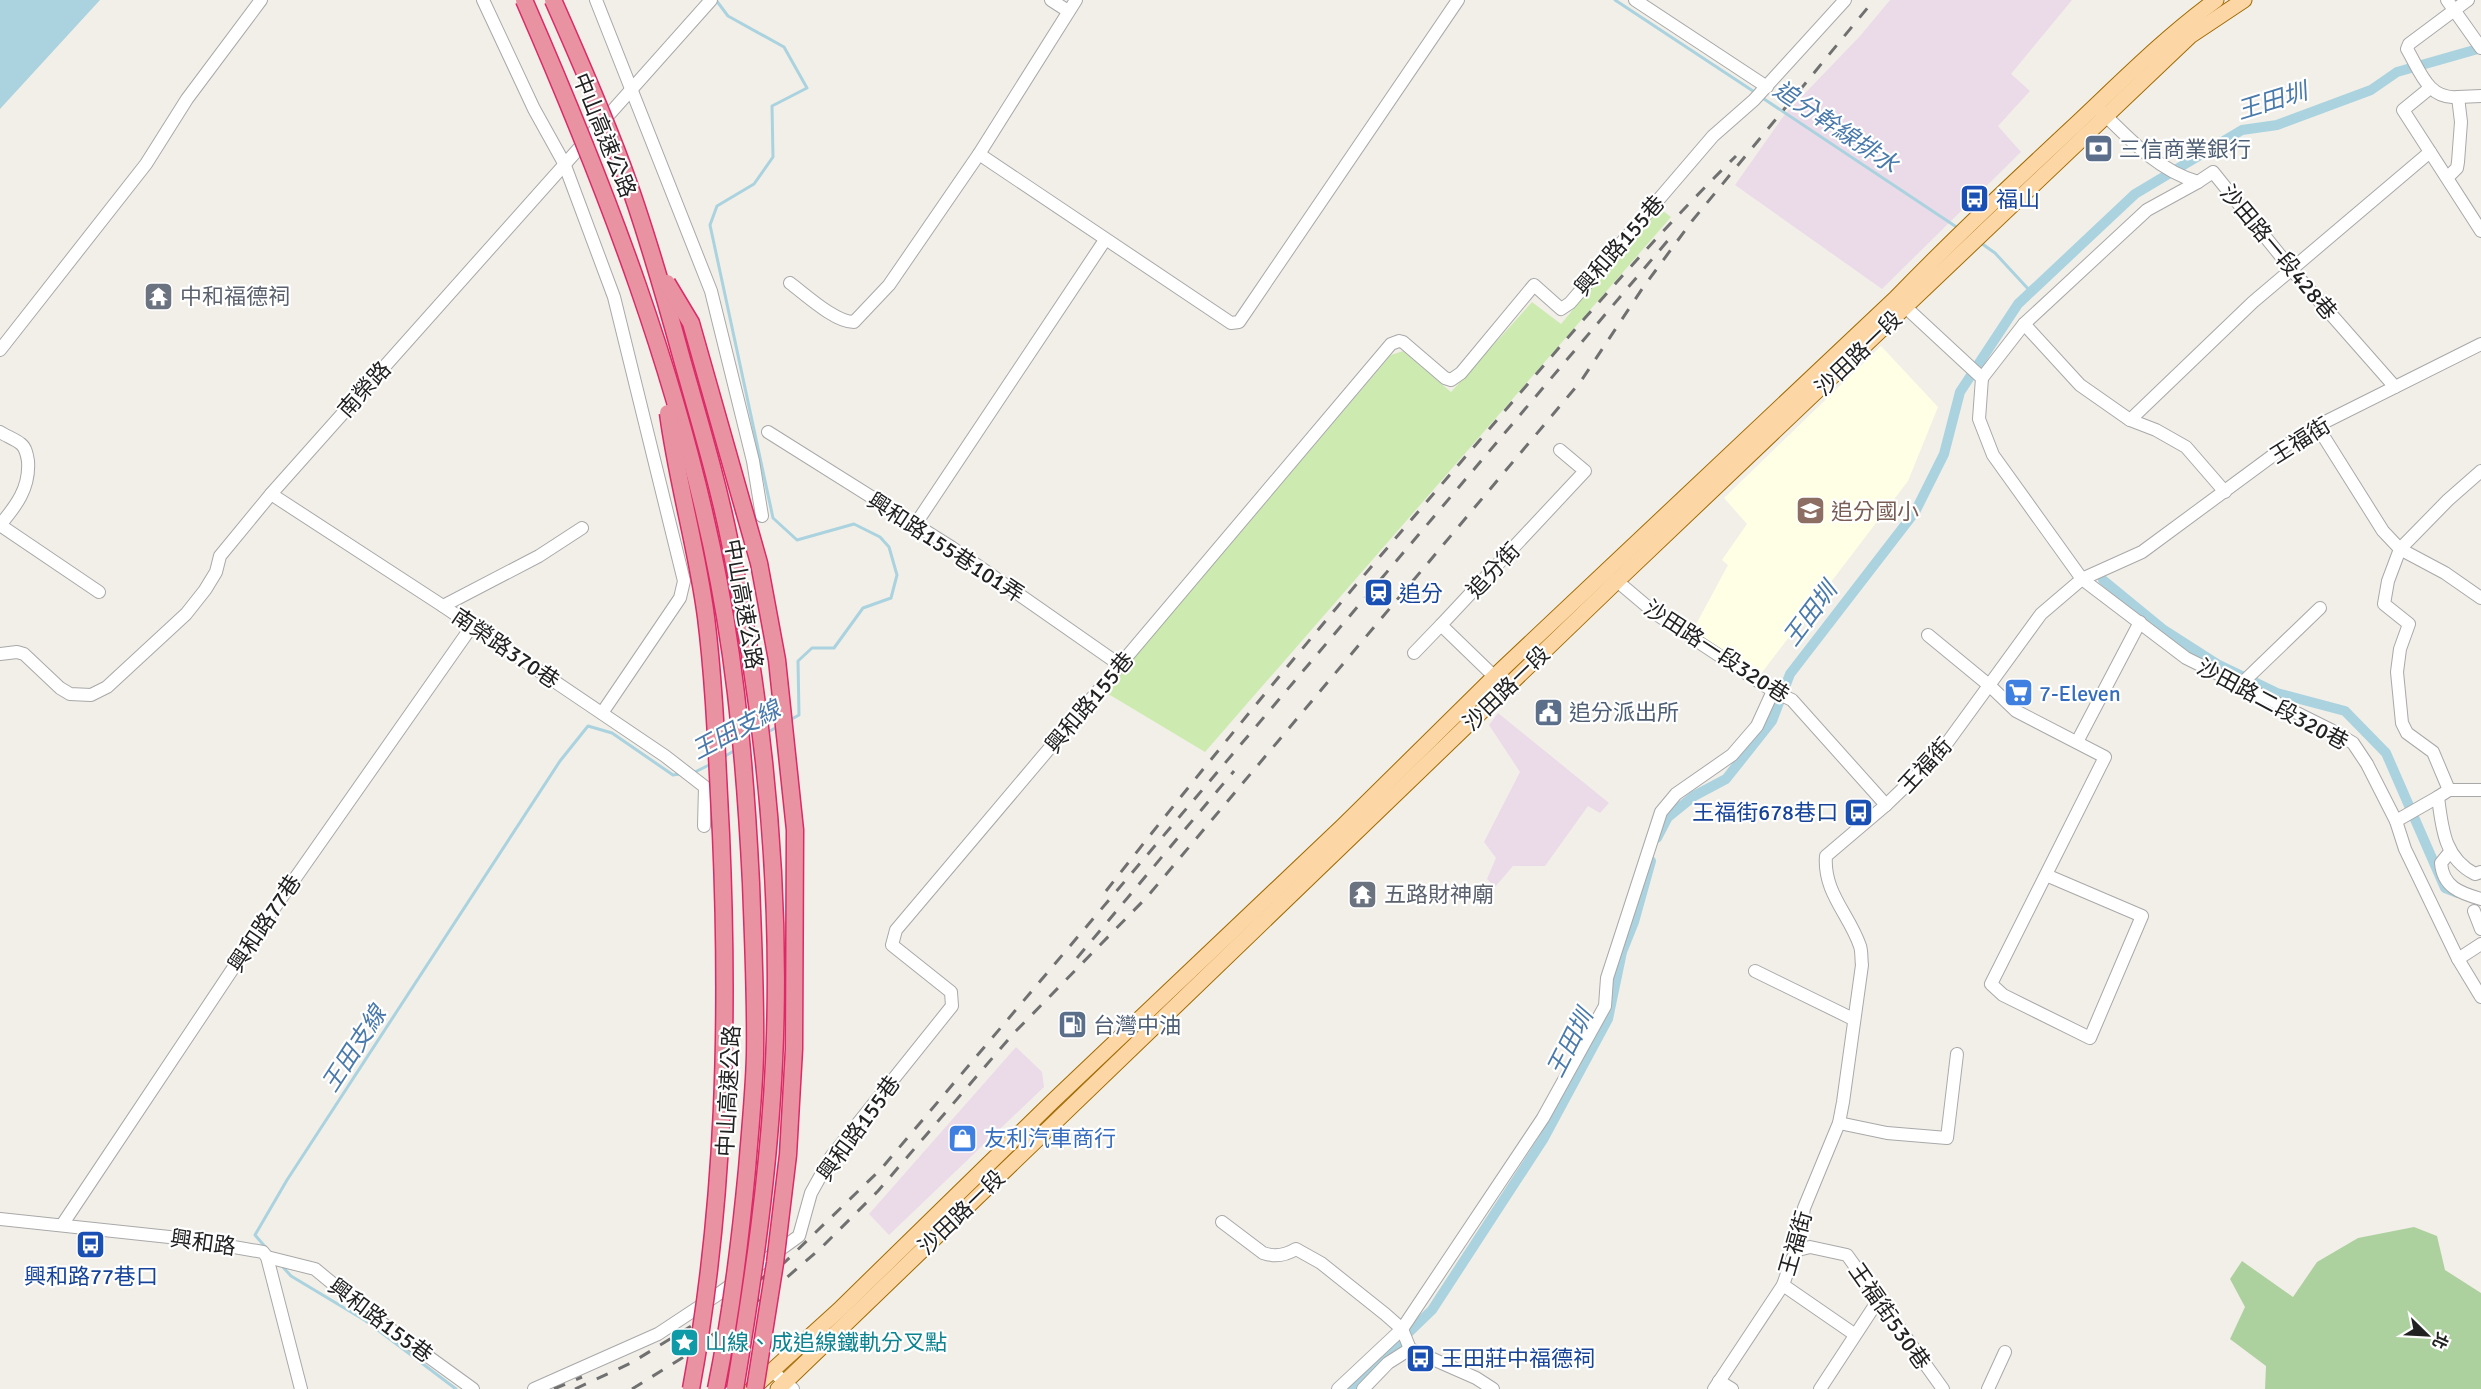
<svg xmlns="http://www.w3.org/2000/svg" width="2481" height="1389" font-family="Signika,'Noto Sans TC',sans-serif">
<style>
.industrial{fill:#ebdbe8}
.education{fill:#ffffe5}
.grass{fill:#cdebb0}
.forest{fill:#add19e}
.water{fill:#aad3df}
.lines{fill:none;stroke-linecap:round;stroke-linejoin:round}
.stream{stroke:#aad3df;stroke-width:3}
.canal{stroke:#aad3df;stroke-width:10}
.minor-casing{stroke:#a9a9a9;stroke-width:14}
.major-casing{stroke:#a06b00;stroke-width:17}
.minor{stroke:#fff;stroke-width:12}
.major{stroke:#fcd6a4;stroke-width:15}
.rail{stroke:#707070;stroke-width:3;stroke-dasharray:12 12;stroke-linecap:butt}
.highway-bridge-casing{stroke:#dc2a67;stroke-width:19;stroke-linecap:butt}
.highway-bridge{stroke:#e892a2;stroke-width:16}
.labels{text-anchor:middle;stroke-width:4.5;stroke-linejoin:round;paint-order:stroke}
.street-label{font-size:22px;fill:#222;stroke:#fff}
.service-label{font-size:22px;fill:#4e5e75;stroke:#fff;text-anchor:start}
.transit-label{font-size:22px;fill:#164399;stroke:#fff;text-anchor:start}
.worship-label{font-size:22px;fill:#5b616d;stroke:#fff;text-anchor:start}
.education-label{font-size:22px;fill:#785e54;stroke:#fff;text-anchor:start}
.shop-label{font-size:22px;fill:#366cbe;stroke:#fff;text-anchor:start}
.culture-label{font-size:22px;fill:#0d838f;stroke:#fff;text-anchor:start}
.water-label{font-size:24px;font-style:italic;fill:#4a7aab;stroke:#fff}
</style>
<rect width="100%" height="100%" fill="#f2efe9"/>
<!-- industrial -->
<g class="industrial">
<polygon points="1890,0 2072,0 2011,74 2030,91 1998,126 2021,152 1882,289 1735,185 1785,114 1860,36"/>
<polygon points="1498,713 1609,803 1600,813 1588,806 1545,866 1513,866 1495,887 1487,879 1496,858 1484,842 1520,772 1489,725"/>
<polygon points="1016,1047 1042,1072 1044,1087 889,1235 869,1214"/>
</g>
<!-- education -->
<polygon class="education" points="1881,346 1938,407 1908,481 1760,675 1693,630 1728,565 1722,560 1747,524 1724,498"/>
<!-- grass -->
<polygon class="grass" points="1658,207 1671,217 1205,752 1105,692 1391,355 1403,351 1451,392 1532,302 1561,324"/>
<!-- forest -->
<polygon class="forest" points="2414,1227 2437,1236 2445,1270 2481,1293 2481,1389 2265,1389 2266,1366 2230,1339 2245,1307 2230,1279 2242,1261 2293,1297 2317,1262 2358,1238"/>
<!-- water -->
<polygon class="water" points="0,0 100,0 0,109"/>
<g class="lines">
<!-- stream -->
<g class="stream">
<polyline points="716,0 728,16 784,47 807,88 772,106 773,157 754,184 717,206 710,225 773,518 797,540 854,524 880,537 889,547 897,575 891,598 863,608 834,648 812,648 798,661 799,715 790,720"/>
<polyline points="1615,0 1756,93"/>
<polyline points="1761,97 1958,228"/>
<polyline points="1981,243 1995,253 2031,292"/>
<polyline points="766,733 779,726"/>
<polyline points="722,758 737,749"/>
<polyline points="693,773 711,764"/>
<polyline points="268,1250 255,1235 287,1180 560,761 588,726 612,733 673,775 680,774"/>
<polyline points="282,1266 291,1276 366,1321 456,1389"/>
</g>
<!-- canal -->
<g class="canal">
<polyline points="2103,580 2164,630 2217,664 2277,693 2345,711 2386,753 2445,888 2458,893"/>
<polyline points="1657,838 1668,817 1694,796 1726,779 1772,721 1790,674 1915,512 1944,454 1960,392 2018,304 2135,194 2242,130 2277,125 2371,90 2397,72 2481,48"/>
<polyline points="1350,1389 1432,1310 1544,1138 1608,1019 1622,952 1634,922 1651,861"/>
</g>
<defs>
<g id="minor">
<polyline points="483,0 534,109 564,163 614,297 684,581 680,598 602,713"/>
<polyline points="596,0 711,291 753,461 762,516"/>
<polyline points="1051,0 1068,11"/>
<polyline points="1635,0 1767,87"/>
<polyline points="2447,0 2481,48"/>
<polyline points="2430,88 2403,110 2481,231"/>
<path d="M2458 97C2428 100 2420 71 2407 49L2409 44 2468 0"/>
<path d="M2101 111C2129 139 2159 171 2198 182L2213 172 2292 270 2395 387"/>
<polyline points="979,154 1231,323 1239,322 1458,0"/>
<polyline points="2448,177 2457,168 2458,162 2461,122 2458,97 2481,96"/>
<path d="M790 283C806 295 835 322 854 322L889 285 979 154 1076 0"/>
<polyline points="1900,302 1982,378 1979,419 1993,455 2082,579 2186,658 2331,730 2353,743 2367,764 2396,821 2405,849 2458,959 2481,997"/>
<polyline points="2024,324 2080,385 2130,420 2156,430 2186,447 2225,492"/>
<polyline points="0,350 146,164 187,99 261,0"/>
<polyline points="1982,378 2024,324 2147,210 2198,182"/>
<polyline points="2130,420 2253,302 2430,152"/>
<polyline points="2317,426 2383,531 2400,549 2445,573 2481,598"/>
<path d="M0 432C6 436 15 439 21 444 26 448 27 455 28 461 30 488 16 506 0 525"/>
<polyline points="768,432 951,547 1120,665"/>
<polyline points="271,494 443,606 665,756 705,787 704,826"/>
<polyline points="0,525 99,592"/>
<polyline points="915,525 1105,240"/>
<polyline points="1617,581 1656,614 1773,691 1792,700 1886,805"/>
<polyline points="443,606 539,556 582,528"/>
<polyline points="1928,635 1990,686 2016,711 2105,757 1991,984 2003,995 2090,1038 2142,916 2046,875"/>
<polyline points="1414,653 1441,625"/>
<polyline points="0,654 17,652 24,654 60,688 70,694 91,695 107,687 186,614 205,590 216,572 220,556 271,494 711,0"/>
<polyline points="1501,683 1441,625 1585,471 1560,450"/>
<polyline points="2239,686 2320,608"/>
<polyline points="2077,742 2140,622"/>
<polyline points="2449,790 2433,752 2407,733 2402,723 2397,672 2400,649 2409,624 2384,604 2388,581 2400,549 2448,500 2481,471"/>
<path d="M2481 790H2449L2438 797C2442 828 2444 858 2475 874L2481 872"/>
<polyline points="2396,821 2438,797"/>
<path d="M2450 852 2441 863C2443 887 2460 893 2481 899"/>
<polyline points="2474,911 2481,929"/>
<polyline points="2458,959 2481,944"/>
<polyline points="1755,971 1853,1019"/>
<polyline points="1839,1123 1887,1133 1947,1138 1957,1054"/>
<polyline points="0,1219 188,1239 263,1252 267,1257 301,1389"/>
<path d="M1222 1222 1263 1253C1274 1257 1286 1255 1296 1249L1321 1263 1385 1314 1402 1329 1410 1349"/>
<polyline points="62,1225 256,934 472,626"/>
<polyline points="1798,1250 1810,1247 1847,1255 1943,1389"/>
<polyline points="267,1257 315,1269 371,1315 473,1389"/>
<polyline points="1783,1285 1854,1334"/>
<polyline points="1410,1349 1476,1378 1493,1389"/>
<polyline points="771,1370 793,1389"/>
<polyline points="1719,1381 1732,1389"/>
<polyline points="534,1389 658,1334 717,1295 799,1236 811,1193 831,1157 952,1006 951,992 892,945 896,930 1391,344 1399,341 1403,342 1445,378 1451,380 1461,373 1534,285 1561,309 1570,303 1713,136 1754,100 1845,0"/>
<polyline points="1338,1389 1402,1329 1543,1118 1605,1006 1607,978 1661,812 1676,794 1732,755 1757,726 1773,691"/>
<polyline points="1363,1389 1388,1363 1410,1349"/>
<path d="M1714 1389 1783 1285 1792 1259 1798 1250 1804 1208 1839 1123 1843 1102 1862 965C1861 959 1862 952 1860 946 1849 914 1823 892 1826 856L1886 805 1939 754 2041 614 2082 579 2142 552 2287 445 2317 426 2481 344"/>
<polyline points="1820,1389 1879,1299"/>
<polyline points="1988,1389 2005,1352"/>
</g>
<g id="major">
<path d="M752 1389 839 1310 1053 1101 1343 826 1495 676 1896 298C1953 239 2013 183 2073 127 2120 83 2164 38 2216 0"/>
<polyline points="778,1389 1617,581 2190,36 2244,0"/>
</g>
</defs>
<!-- minor casing -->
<use href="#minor" class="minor-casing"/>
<!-- major casing -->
<use href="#major" class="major-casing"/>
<!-- minor -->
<use href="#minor" class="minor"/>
<!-- major -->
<use href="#major" class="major"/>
<!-- rail -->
<g class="rail">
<path d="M1106 891C1226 738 1351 589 1479 441 1562 344 1645 246 1736 156"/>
<polyline points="1077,958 1234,771"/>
<polyline points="554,1389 582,1377"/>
<polyline points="575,1389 631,1363 714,1312 785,1262 881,1169 1670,238"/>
<polyline points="632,1389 682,1358 778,1285 821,1248 878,1191 1013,1034 1147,897 1581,381 1642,289 1692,221 1874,0"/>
</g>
<defs>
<g id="highway-bridge">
<path d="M524 0C606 188 681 381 719 583 738 682 746 783 751 883 753 940 756 997 755 1055 754 1093 750 1131 747 1169 740 1243 731 1316 716 1389"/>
<path d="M553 0C577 54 601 109 622 165 646 230 665 297 683 363 700 423 718 483 730 543 764 712 782 890 774 1062 769 1172 753 1281 735 1389"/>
<polyline points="667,283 691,323 759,563 777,660 795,830 794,1049 788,1155 775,1263 755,1389"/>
<path d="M668 413C677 482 697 548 706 617 715 689 717 762 721 834 729 1019 725 1206 691 1389"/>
</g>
</defs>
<!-- highway-bridge casing -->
<use href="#highway-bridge" class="highway-bridge-casing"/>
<!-- highway-bridge -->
<use href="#highway-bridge" class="highway-bridge"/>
</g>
<!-- icons -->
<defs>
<symbol id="bank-square" viewBox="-11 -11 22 22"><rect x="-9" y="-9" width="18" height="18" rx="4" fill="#5c6f8a" stroke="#fff"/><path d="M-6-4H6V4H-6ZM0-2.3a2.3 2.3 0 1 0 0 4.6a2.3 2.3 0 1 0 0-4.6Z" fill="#fff"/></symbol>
<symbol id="bus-square" viewBox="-11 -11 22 22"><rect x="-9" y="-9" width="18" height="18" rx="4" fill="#1a4fb4" stroke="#fff"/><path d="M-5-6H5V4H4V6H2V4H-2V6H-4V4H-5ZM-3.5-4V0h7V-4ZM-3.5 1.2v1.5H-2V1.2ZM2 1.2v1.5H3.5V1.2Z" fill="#fff"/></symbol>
<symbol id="temple-square" viewBox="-11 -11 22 22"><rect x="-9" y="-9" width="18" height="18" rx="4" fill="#6b7280" stroke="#fff"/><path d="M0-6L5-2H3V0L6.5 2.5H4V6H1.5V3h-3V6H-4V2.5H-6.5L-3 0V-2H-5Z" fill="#fff"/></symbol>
<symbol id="school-square" viewBox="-11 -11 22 22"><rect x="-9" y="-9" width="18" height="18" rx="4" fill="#8d6e63" stroke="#fff"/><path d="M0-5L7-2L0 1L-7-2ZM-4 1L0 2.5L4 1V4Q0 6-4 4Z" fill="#fff"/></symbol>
<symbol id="station-square" viewBox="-11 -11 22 22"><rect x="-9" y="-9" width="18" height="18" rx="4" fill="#1a4fb4" stroke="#fff"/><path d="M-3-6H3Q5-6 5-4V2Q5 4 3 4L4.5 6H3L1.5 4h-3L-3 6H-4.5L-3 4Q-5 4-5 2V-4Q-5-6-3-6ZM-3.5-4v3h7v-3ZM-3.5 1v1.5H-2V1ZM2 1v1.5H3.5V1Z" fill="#fff"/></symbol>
<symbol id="supermarket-square" viewBox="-11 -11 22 22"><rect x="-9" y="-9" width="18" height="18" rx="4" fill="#3f7fe0" stroke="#fff"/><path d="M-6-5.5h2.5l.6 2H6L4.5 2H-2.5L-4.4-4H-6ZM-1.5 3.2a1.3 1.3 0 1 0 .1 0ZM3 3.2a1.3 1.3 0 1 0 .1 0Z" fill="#fff"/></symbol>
<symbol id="civic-square" viewBox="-11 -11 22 22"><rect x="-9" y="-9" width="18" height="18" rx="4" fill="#5c6f8a" stroke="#fff"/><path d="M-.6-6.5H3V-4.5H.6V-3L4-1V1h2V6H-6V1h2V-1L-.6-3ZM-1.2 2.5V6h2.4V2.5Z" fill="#fff"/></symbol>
<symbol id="fuel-square" viewBox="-11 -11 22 22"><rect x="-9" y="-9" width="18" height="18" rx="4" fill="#5c6f8a" stroke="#fff"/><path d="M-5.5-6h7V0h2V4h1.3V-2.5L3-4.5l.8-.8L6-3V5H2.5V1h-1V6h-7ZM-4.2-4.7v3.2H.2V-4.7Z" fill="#fff"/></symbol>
<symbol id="shop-square" viewBox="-11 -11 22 22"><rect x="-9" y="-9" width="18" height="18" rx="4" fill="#3f7fe0" stroke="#fff"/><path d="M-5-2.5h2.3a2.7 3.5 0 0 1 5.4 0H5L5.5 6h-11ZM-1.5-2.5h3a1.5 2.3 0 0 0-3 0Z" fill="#fff"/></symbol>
<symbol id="sight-square" viewBox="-11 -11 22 22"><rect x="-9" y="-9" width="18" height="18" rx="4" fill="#0f9aa8" stroke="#fff"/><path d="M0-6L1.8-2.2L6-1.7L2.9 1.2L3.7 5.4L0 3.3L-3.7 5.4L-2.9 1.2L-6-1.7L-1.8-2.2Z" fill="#fff"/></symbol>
</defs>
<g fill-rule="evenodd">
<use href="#bank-square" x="2082" y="132" width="33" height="33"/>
<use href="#bus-square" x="1958" y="182" width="33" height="33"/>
<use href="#temple-square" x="142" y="280" width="33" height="33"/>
<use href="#school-square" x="1794" y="494" width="33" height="33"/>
<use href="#station-square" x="1362" y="576" width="33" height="33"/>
<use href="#supermarket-square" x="2002" y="676" width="33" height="33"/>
<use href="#civic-square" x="1532" y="696" width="33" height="33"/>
<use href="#bus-square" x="1842" y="796" width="33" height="33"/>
<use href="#temple-square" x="1346" y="878" width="33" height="33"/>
<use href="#fuel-square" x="1056" y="1008" width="33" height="33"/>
<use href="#shop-square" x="946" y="1122" width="33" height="33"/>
<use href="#bus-square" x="74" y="1228" width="33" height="33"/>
<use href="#sight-square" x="668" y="1326" width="33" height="33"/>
<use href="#bus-square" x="1404" y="1342" width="33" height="33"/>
</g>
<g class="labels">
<!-- street labels -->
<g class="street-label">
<text transform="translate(605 135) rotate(68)" y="8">中山高速公路</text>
<text transform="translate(1619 245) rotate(-49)" y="8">興和路155巷</text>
<text transform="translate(2279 252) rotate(50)" y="8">沙田路一段428巷</text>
<text transform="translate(1858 353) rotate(-44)" y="8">沙田路一段</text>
<text transform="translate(364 389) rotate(-48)" y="8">南榮路</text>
<text transform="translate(2300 440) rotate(-32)" y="8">王福街</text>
<text transform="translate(946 547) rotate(33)" y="8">興和路155巷101弄</text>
<text transform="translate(1493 570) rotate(-47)" y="8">追分街</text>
<text transform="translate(744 604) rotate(80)" y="8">中山高速公路</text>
<text transform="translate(506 648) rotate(34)" y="8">南榮路370巷</text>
<text transform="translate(1717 651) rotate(33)" y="8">沙田路一段320巷</text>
<text transform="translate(1506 688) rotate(-44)" y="8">沙田路一段</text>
<text transform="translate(1089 702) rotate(-50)" y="8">興和路155巷</text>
<text transform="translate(2273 704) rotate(28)" y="8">沙田路二段320巷</text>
<text transform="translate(1925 765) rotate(-47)" y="8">王福街</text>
<text transform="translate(264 923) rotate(-56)" y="8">興和路77巷</text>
<text transform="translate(728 1091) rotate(-87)" y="8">中山高速公路</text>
<text transform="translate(858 1128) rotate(-54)" y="8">興和路155巷</text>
<text transform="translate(961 1212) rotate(-44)" y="8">沙田路一段</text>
<text transform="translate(203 1242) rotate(8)" y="8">興和路</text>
<text transform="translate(1795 1243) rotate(-74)" y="8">王福街</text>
<text transform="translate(1890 1316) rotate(55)" y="8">王福街530巷</text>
<text transform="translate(381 1320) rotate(37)" y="8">興和路155巷</text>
</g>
<!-- service labels -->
<g class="service-label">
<text x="2119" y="157">三信商業銀行</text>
<text x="1569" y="720">追分派出所</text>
<text x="1093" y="1033">台灣中油</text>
</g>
<!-- transit labels -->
<g class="transit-label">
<text x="1996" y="207">福山</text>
<text x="1399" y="601">追分</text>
<text x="1838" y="820" text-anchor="end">王福街678巷口</text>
<text x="91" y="1284" text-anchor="middle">興和路77巷口</text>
<text x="1441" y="1366">王田莊中福德祠</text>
</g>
<!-- worship labels -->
<g class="worship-label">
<text x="180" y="304">中和福德祠</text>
<text x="1384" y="902">五路財神廟</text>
</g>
<!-- education labels -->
<g class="education-label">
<text x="1831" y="519">追分國小</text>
</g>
<!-- shop labels -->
<g class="shop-label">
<text x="2039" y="701">7-Eleven</text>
<text x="984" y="1146">友利汽車商行</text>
</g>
<!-- culture labels -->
<g class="culture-label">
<text x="705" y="1350">山線、成追線鐵軌分叉點</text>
</g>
<!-- water labels -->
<g class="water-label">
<text transform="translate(2272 101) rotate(-17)" y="8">王田圳</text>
<text transform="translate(1836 127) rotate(34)" y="8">追分幹線排水</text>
<text transform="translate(1810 614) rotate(-53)" y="8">王田圳</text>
<text transform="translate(736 730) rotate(-28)" y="8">王田支線</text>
<text transform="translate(1570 1043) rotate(-63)" y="8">王田圳</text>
<text transform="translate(354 1049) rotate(-57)" y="8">王田支線</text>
</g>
</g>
<!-- north arrow -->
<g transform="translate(2427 1335) rotate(114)" stroke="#ffffff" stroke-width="4.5" paint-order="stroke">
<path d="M0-4.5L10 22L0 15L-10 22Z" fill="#222222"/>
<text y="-9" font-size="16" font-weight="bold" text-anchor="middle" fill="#222222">北</text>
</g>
</svg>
